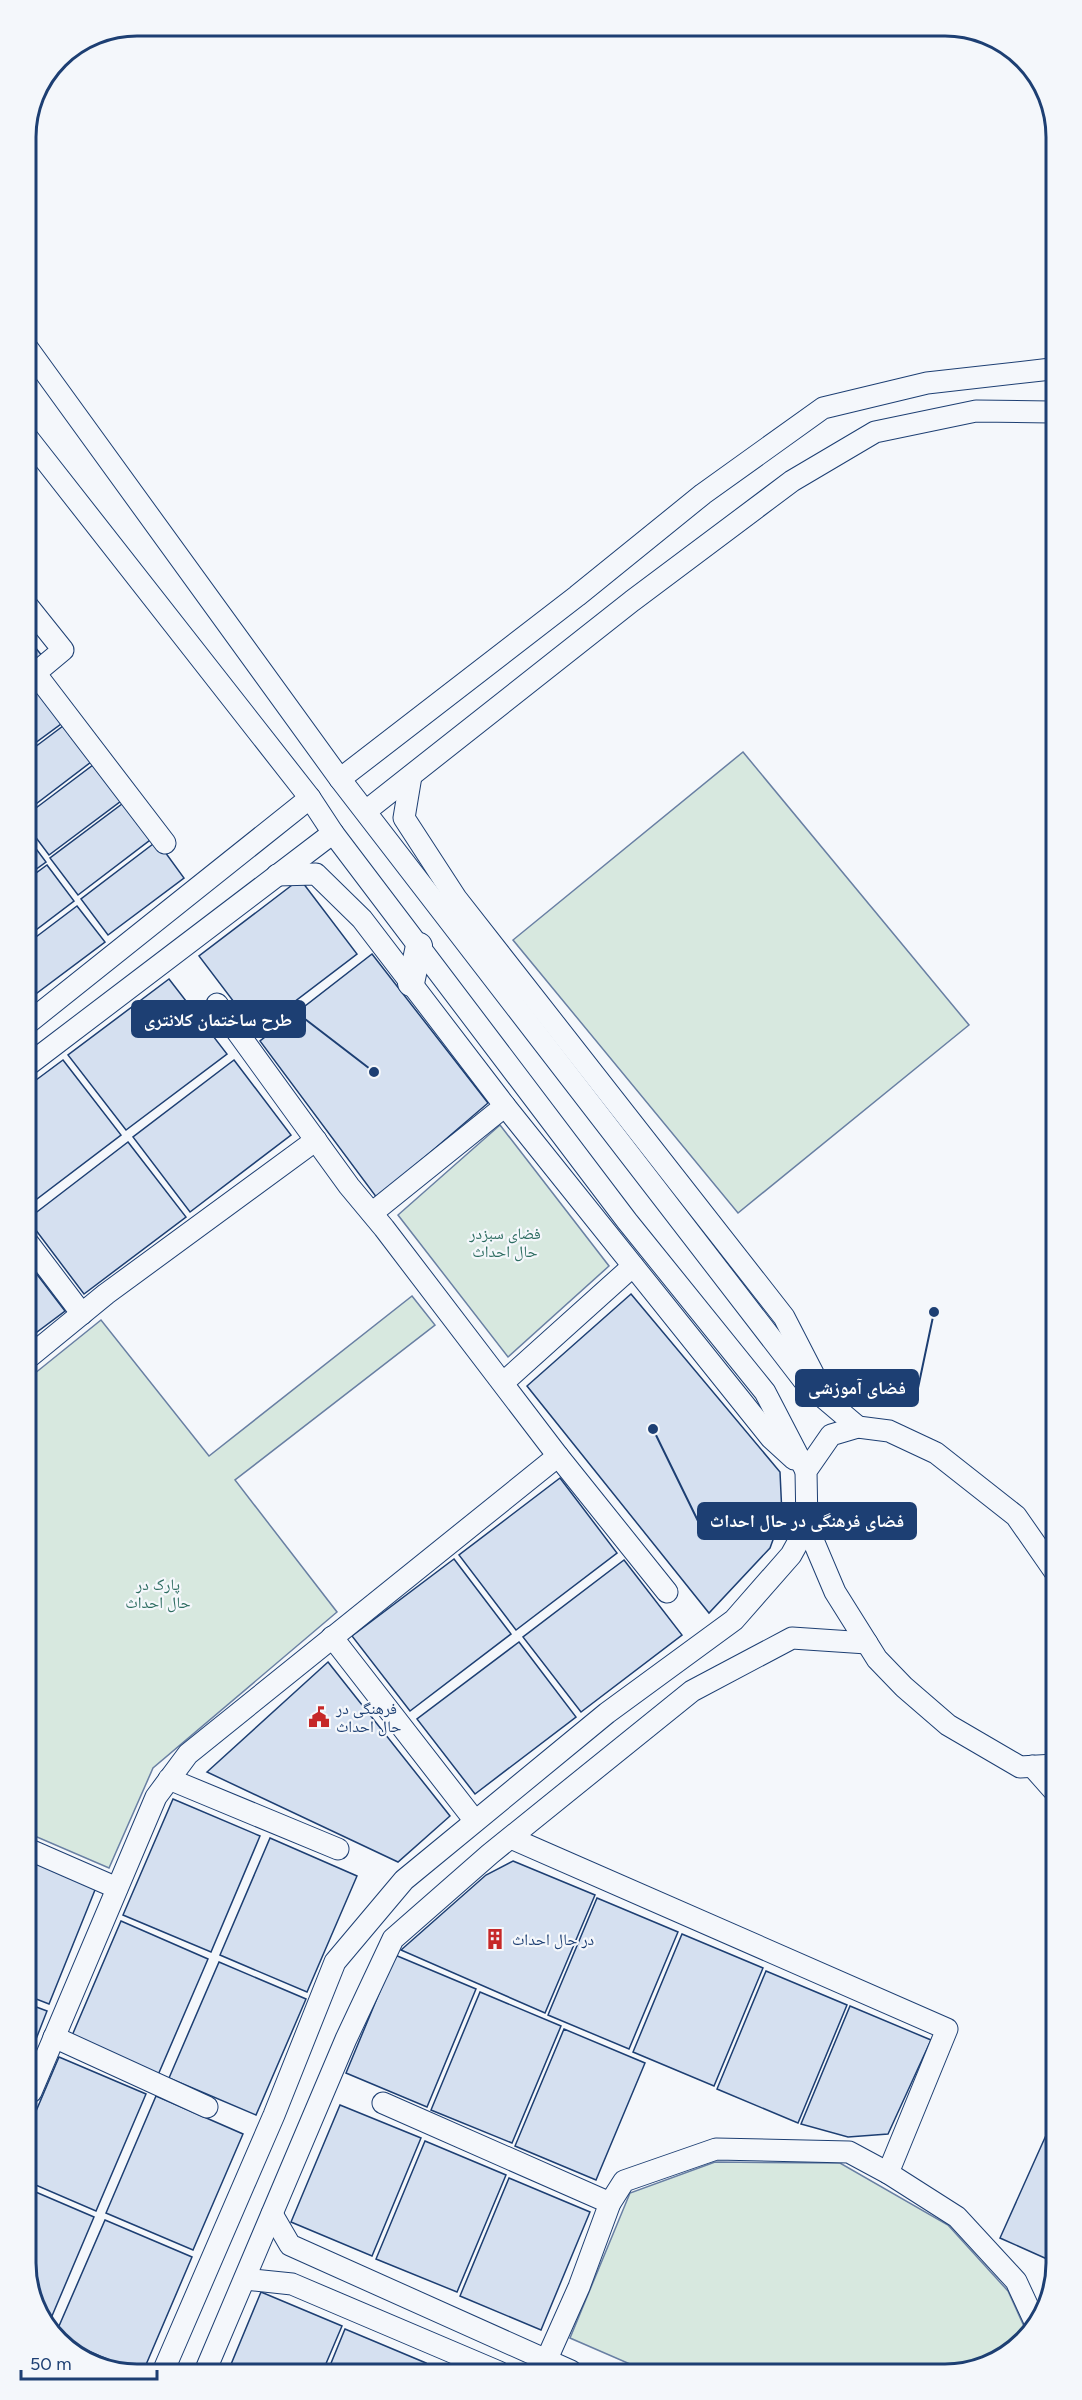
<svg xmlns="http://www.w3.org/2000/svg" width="1082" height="2400" font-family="Figtree,'Noto Naskh Arabic',sans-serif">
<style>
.green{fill:#d7e8df;stroke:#687fa3;stroke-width:1.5}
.building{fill:#d5e0f0;stroke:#1d3f73;stroke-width:1.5}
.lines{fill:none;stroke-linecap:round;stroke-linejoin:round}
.minor-casing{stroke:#1d3f73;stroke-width:23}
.major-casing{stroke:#1d3f73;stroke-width:28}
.minor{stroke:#f4f7fb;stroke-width:21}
.major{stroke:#f4f7fb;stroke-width:26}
.labels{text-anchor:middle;stroke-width:4.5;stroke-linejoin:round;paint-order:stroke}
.park-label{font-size:16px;fill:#2c6c60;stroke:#f4f7fb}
.poi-label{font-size:16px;fill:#1d3f73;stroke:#f4f7fb;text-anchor:start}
.rim{fill:none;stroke:#1d3f73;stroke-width:3}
.leader{fill:none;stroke:#1d3f73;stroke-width:2}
.callout-dot{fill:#1d3f73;stroke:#f4f7fb;stroke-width:2}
.callout{fill:#1d3f73;stroke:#1d3f73;stroke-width:2}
.callout-label{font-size:18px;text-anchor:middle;font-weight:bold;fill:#fff}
</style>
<rect width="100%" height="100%" fill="#f4f7fb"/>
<!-- green -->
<g class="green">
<polygon points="743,752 969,1025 738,1213 513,940"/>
<polygon points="500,1125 609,1266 508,1357 398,1215"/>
<polygon points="412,1296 435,1325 235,1480 337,1612 153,1768 109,1868 30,1834 29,1378 101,1320 209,1456"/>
<polygon points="715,2162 840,2163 948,2225 1008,2291 1028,2335 981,2368 646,2371 570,2338 630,2193"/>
</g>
<!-- building -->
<g class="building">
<polygon points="27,637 43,657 27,669"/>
<polygon points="37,684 65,721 27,749 27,692"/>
<polygon points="67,723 95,759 28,810 27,753"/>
<polygon points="97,762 125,798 49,855 28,827 28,814"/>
<polygon points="126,801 154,837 78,895 50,858"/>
<polygon points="28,838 46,862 28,875"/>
<polygon points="157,841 184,878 108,935 81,899"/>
<polygon points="47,865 74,901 28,936 28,879"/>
<polygon points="300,879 357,954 256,1031 199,956"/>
<polygon points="77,906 105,942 29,999 28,943"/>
<polygon points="372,954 488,1103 377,1198 260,1041"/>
<polygon points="169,979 227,1054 126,1130 68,1055"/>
<polygon points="63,1060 121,1135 29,1205 28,1086"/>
<polygon points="234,1060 291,1135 190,1212 133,1137"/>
<polygon points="128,1142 186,1217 84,1294 29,1221 29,1218"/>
<polygon points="29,1264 65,1311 29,1338"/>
<polygon points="631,1294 780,1472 782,1515 770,1548 709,1613 527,1386"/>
<polygon points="560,1478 617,1553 516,1630 459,1555"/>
<polygon points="454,1559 511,1634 410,1711 352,1636"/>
<polygon points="624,1560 682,1635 581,1712 523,1637"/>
<polygon points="519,1642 576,1717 475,1794 417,1719"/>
<polygon points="328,1662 450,1816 398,1862 207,1772"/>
<polygon points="173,1799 260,1836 211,1952 123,1915"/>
<polygon points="270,1838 357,1876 307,1992 220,1955"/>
<polygon points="30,1858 97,1885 49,2004 31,1997"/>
<polygon points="513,1861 595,1895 545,2013 401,1950 486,1875"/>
<polygon points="597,1898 678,1932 629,2049 548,2015"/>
<polygon points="121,1921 208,1959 158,2075 71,2038"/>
<polygon points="682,1934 763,1968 714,2086 633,2052"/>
<polygon points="395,1955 476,1989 427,2107 346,2073"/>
<polygon points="219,1962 306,1999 256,2115 169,2078"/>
<polygon points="766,1971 847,2005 798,2123 717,2089"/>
<polygon points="480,1992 561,2026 512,2143 431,2110"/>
<polygon points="31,2005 47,2011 31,2052"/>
<polygon points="850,2006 931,2040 888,2134 848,2137 801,2124"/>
<polygon points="564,2029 645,2063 596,2180 515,2146"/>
<polygon points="59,2057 146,2094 96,2211 31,2183 31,2123"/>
<polygon points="156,2096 243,2134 193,2250 106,2213"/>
<polygon points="340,2105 421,2138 372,2256 291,2222"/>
<polygon points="1056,2113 1056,2263 1000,2238"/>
<polygon points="425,2141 506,2175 457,2292 376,2259"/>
<polygon points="509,2178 590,2212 541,2330 460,2296"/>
<polygon points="31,2190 94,2217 49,2323 32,2299"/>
<polygon points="105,2220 192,2257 142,2374 60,2339 56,2333"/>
<polygon points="261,2292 342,2326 322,2373 227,2374"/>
<polygon points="345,2329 426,2363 422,2372 327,2373"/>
<polygon points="430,2366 445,2372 427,2372"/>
</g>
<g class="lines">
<defs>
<g id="minor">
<polyline points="26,346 340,779 805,1382 858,1427"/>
<polyline points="27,437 310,798 333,833 627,1221 765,1392 806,1471"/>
<polyline points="27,605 63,650 27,680"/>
<polyline points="35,673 165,843"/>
<polyline points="411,776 404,818 456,898 784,1317 818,1383"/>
<polyline points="340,779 577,596 703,494 823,408 927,383 1051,369"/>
<polyline points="366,811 632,601 792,481 875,432 976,411 1051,412"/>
<polyline points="277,875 316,874 362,919 505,1106 771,1438 794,1459"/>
<polyline points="217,1004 349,1186 384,1228 558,1456 667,1592"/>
<polyline points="28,1023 310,798"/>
<polyline points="28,1065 333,833"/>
<polyline points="372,1213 505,1106"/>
<polyline points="29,1244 82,1314"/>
<polyline points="29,1357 106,1294 316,1140"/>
<polyline points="504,1382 633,1266"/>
<polyline points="1055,1572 1016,1516 936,1453 889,1431 858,1427 831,1435 806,1471 807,1526 835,1592 877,1659 904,1687 948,1725 1020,1767 1055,1765"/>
<polyline points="332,1637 475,1821"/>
<polyline points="1032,1766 1055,1792"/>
<polyline points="169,1779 338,1849"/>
<polyline points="511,1838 947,2029 888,2173"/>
<polyline points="30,1850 117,1888"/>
<polyline points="54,2037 207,2107"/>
<polyline points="31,2092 156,1797 188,1754 558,1456"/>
<polyline points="383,2103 610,2203"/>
<polyline points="272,2214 290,2245 571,2371"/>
<polyline points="245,2279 292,2284 499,2372"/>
<polyline points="546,2361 579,2287 610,2203 624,2181 716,2149 849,2152 888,2173 957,2217 1016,2281 1036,2324"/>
<polyline points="162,2374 274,2115 335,1962 404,1880 607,1713 734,1620 791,1555 807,1526"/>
<polyline points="204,2374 346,2039 393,1939 490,1854 692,1691 792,1638 867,1643"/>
</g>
<polyline id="major" points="411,983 419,946"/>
</defs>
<!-- minor casing -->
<use href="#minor" class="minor-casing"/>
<!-- major casing -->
<use href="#major" class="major-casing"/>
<!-- minor -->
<use href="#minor" class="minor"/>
<!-- major -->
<use href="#major" class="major"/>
</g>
<!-- icons -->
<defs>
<symbol id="civic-bare" viewBox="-9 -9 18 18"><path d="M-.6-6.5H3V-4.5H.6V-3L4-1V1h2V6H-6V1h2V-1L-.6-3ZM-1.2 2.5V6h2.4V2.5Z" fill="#c62828" stroke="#f4f7fb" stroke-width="2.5" paint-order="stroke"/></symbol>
<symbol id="building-bare" viewBox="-9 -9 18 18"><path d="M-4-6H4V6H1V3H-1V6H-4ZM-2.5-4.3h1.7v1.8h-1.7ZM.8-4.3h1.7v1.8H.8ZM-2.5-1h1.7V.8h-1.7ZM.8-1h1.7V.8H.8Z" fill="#c62828" stroke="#f4f7fb" stroke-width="2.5" paint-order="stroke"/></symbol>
</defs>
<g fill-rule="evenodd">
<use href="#civic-bare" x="304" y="1702" width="30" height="30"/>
<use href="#building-bare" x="480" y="1924" width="30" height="30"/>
</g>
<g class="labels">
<!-- park labels -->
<g class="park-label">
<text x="505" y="1239">فضای سبزدر<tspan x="505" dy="18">حال احداث</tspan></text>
<text x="158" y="1590">پارک در<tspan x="158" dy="18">حال احداث</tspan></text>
</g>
<!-- poi labels -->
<g class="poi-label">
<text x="336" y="1714">فرهنگی در<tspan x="336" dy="18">حال احداث</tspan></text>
<text x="512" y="1945">در حال احداث</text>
</g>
</g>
<!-- crop -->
<path d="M0 0H1082V2400H0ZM137 36H945A101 101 0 0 1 1046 137V2263A101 101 0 0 1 945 2364H137A101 101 0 0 1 36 2263V137A101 101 0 0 1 137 36Z" fill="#f4f7fb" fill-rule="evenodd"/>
<path class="rim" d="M137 36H945A101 101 0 0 1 1046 137V2263A101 101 0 0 1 945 2364H137A101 101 0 0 1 36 2263V137A101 101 0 0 1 137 36Z"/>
<!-- callouts -->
<path class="leader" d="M374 1072L305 1019M934 1312L918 1388M653 1429L698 1521"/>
<g class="callout-dot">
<circle cx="374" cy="1072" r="6"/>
<circle cx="934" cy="1312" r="6"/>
<circle cx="653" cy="1429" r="6"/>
</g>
<g class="callout">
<rect x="132" y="1001" width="173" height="36" rx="6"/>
<rect x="796" y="1370" width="122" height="36" rx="6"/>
<rect x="698" y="1503" width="218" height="36" rx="6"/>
</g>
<g class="callout-label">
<text x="218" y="1026">طرح ساختمان کلانتری</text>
<text x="857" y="1394">فضای آموزشی</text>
<text x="807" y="1527">فضای فرهنگی در حال احداث</text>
</g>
<!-- scale -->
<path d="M21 2370v9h136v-9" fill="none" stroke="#1d3f73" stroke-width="3"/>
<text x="30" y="2370" font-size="18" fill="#1d3f73" stroke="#f4f7fb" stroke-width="4.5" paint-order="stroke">50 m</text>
</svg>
